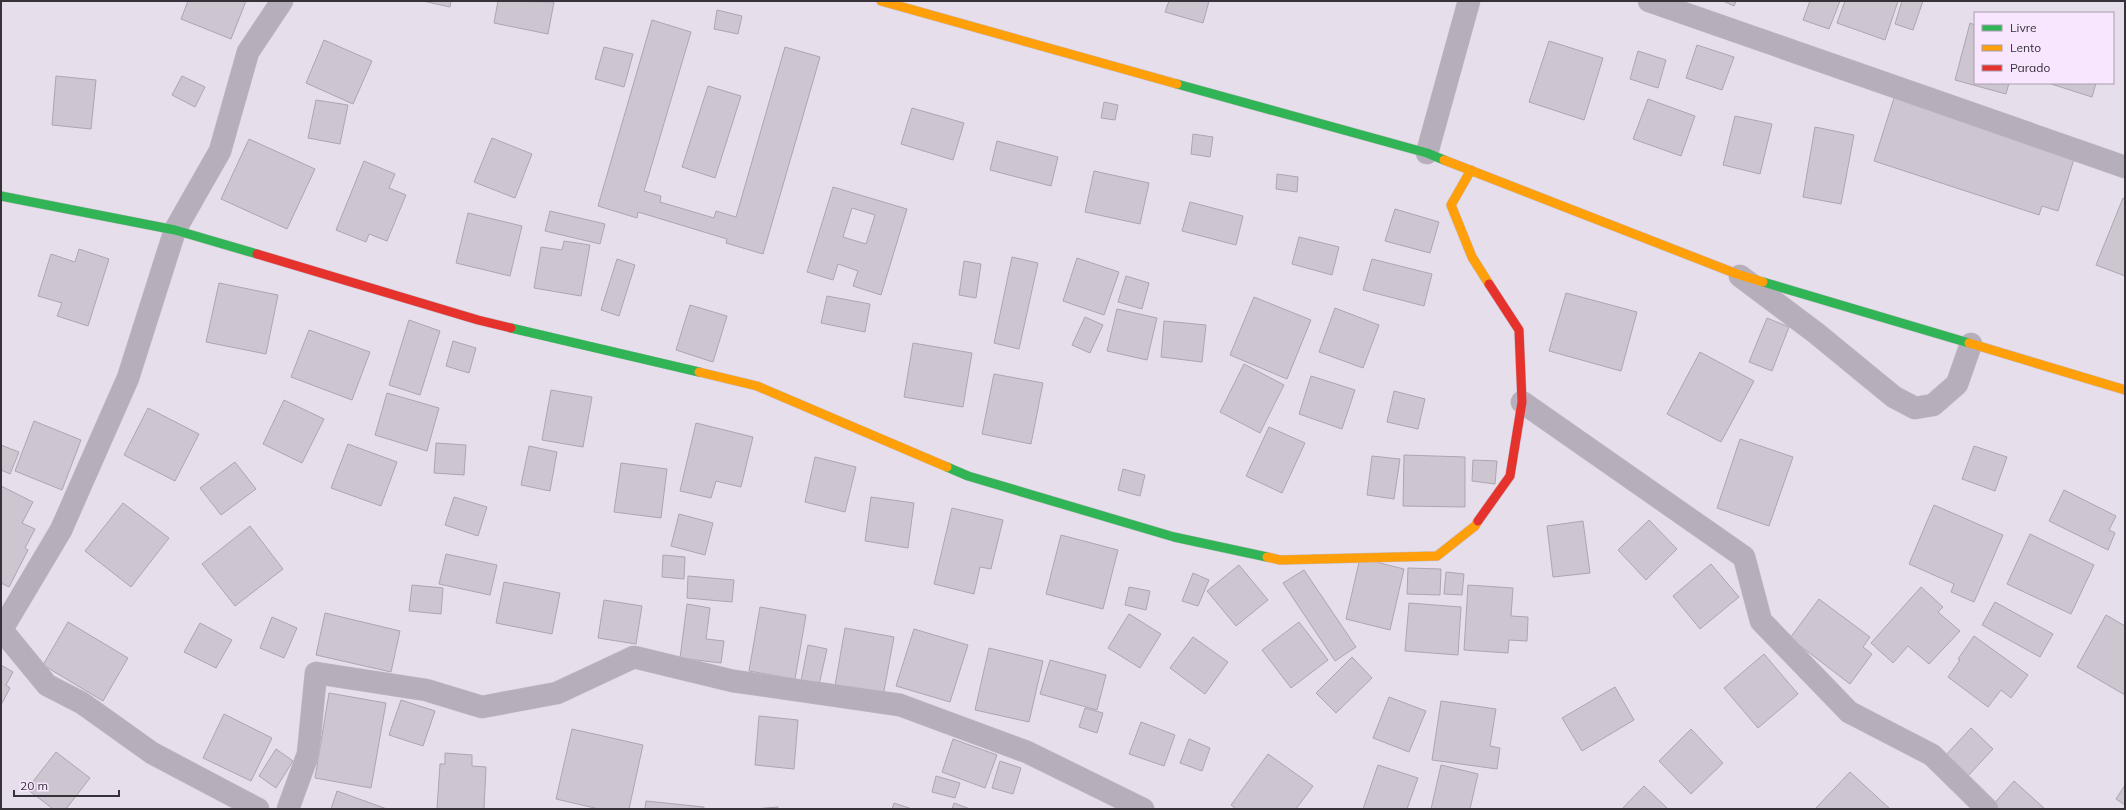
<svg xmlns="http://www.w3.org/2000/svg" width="2126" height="810" font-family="Mulish,sans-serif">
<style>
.building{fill:#cdc6d0;stroke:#ada5b0;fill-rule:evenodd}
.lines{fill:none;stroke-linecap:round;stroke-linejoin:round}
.street-casing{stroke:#c3bcc7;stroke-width:23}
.fast-casing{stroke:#c3bcc7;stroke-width:10}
.slow-casing{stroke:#c3bcc7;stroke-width:10}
.jam-casing{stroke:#c3bcc7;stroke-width:10}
.street{stroke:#b7aebb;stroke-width:22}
.fast{stroke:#30b455;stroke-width:9}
.slow{stroke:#ff9f0a;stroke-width:9}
.jam{stroke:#e5322d;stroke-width:9}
</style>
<rect width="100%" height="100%" fill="#e7deeb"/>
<!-- building -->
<g class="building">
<polygon points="188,1 246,1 231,39 181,19"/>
<polygon points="423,1 451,1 450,7"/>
<polygon points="498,1 554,2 548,34 494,23"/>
<polygon points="1169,1 1209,1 1203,23 1165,12"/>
<polygon points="1723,1 1736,1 1734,6"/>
<polygon points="1810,1 1840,1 1829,29 1803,20"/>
<polygon points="1845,1 1898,1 1885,40 1837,23"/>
<polygon points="1902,1 1923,1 1913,30 1895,24"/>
<polygon points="717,10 742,16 738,34 714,29"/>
<polygon points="652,20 691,32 644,191 661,196 660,202 714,218 716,211 736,217 785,47 820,57 763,254 726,243 727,239 638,212 637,218 598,206"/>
<polygon points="1970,23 1975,25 1975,83 2009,83 2006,94 1955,80"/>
<polygon points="324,40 372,61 353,104 306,83"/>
<polygon points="1549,41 1603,58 1584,120 1529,102"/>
<polygon points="1697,45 1734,57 1722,90 1686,78"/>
<polygon points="604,47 633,54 624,87 595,79"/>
<polygon points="1638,51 1666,60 1658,88 1630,79"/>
<polygon points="56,76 96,80 91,129 52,125"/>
<polygon points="182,76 205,87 195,107 172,95"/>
<polygon points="2048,83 2096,83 2092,97"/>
<polygon points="708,86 741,96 715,178 682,167"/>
<polygon points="1894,98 2074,159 2058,211 2042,206 2039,215 1874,161"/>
<polygon points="1648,99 1695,116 1681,156 1633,139"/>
<polygon points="316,100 348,105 340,144 308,138"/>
<polygon points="1104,102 1118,105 1115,120 1101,118"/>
<polygon points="912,108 964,123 953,160 901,144"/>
<polygon points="1735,116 1772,124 1760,174 1723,165"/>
<polygon points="1815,127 1854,135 1841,204 1803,197"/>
<polygon points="1193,134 1213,137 1210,157 1191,154"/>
<polygon points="492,138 532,154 515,198 474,182"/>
<polygon points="249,139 315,169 287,229 221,199"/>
<polygon points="997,141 1058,157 1051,186 990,170"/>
<polygon points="364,161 395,174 389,188 406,195 387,241 369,234 366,242 336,230"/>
<polygon points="1094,171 1149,183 1140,224 1085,212"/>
<polygon points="1277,174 1298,177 1297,192 1276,189"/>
<path d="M833 187 907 209 881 295 853 286 858 271 838 264 833 280 807 272ZM852 208 875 215 866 244 843 237Z"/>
<polygon points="2123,198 2125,199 2125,276 2096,265"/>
<polygon points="1190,202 1243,216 1236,245 1182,231"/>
<polygon points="1395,209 1439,222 1430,253 1385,241"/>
<polygon points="550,211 605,224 600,244 545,231"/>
<polygon points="468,213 522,226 510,276 456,263"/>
<polygon points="1299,237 1339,247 1332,275 1292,264"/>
<polygon points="564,241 590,245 581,296 534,288 541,247 562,250"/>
<polygon points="79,249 109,259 88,326 57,316 62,303 38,296 51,254 75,262"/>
<polygon points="1012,257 1038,263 1019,349 994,343"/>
<polygon points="1077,258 1119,272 1104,315 1063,301"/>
<polygon points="617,259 635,265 619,316 601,310"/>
<polygon points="1372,259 1432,274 1424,306 1363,290"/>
<polygon points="964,261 981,264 976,298 959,295"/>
<polygon points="1126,276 1149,283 1142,309 1118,302"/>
<polygon points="219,283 278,295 266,354 206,342"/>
<polygon points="1566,293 1637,312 1621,371 1549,351"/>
<polygon points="827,296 870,304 865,332 821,323"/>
<polygon points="1254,297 1311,320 1287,379 1230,355"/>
<polygon points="690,305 727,316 713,362 676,350"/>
<polygon points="1335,308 1379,325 1363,368 1319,352"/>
<polygon points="1117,309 1157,318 1147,360 1107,351"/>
<polygon points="1085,317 1103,325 1090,353 1072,345"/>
<polygon points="1767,318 1789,327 1772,371 1749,362"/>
<polygon points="409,320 440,331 420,395 389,385"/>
<polygon points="1164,321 1206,325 1202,362 1161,357"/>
<polygon points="309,330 370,352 352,400 291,377"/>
<polygon points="453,341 476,348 469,373 446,366"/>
<polygon points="913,343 972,353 963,407 904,397"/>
<polygon points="1700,352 1754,381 1721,442 1667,414"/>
<polygon points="1244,364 1284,385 1260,433 1220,412"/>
<polygon points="994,374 1043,383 1031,444 982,434"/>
<polygon points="1311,376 1355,390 1342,429 1299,414"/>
<polygon points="551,390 592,397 583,447 542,440"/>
<polygon points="1394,391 1425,399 1418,429 1387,422"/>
<polygon points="387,393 439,408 427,451 375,435"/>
<polygon points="284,400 324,419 302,463 263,444"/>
<polygon points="148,408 199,434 175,481 124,455"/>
<polygon points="34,421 81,440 62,490 15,471"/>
<polygon points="696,423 753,437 741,487 716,481 711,498 680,491"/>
<polygon points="1269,427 1305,443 1282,493 1246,476"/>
<polygon points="1740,439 1793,457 1769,526 1717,508"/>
<polygon points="436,443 466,445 464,475 434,473"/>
<polygon points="348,444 397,462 381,506 331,488"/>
<polygon points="1,445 19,452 10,474 1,470"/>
<polygon points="529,446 557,452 550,491 521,485"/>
<polygon points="1974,446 2007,457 1995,491 1962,479"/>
<polygon points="1404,455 1465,457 1465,507 1403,506"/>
<polygon points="1372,456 1400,459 1394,499 1367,495"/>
<polygon points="815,457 856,467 845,512 805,502"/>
<polygon points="1473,460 1497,461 1495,484 1472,481"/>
<polygon points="235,462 256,489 221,515 200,488"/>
<polygon points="621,463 667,469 661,518 614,512"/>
<polygon points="1123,469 1145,475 1140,496 1118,490"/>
<polygon points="1,486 33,502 22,523 35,529 25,548 28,550 9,587 1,583"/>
<polygon points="2064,490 2116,516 2109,530 2115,533 2108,550 2049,521"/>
<polygon points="454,497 487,507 478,536 445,525"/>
<polygon points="871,497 914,503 908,548 865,541"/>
<polygon points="123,503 169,538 131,587 85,551"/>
<polygon points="1934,505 2003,535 1974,602 1951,592 1954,584 1909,564"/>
<polygon points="952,508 1003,520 991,569 980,567 974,594 934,584"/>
<polygon points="679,514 713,523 705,555 671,546"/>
<polygon points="1649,520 1677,549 1646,580 1618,550"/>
<polygon points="1583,521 1590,573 1553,577 1547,526"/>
<polygon points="250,526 283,569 235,606 202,564"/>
<polygon points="2030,534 2094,565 2071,614 2007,584"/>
<polygon points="1061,535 1118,550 1103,609 1046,594"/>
<polygon points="446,554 497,565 490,595 439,584"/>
<polygon points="663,555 685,557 684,579 662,577"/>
<polygon points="1360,558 1404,569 1390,630 1346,619"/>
<polygon points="1711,564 1739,597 1700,629 1673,596"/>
<polygon points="1239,565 1268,600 1236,626 1207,591"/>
<polygon points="1408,568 1441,569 1440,595 1407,594"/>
<polygon points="1304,570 1356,647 1335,661 1283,583"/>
<polygon points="1446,572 1464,574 1462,595 1444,594"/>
<polygon points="1193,573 1209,580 1198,606 1182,601"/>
<polygon points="688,576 734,580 732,602 687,598"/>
<polygon points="504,582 560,593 552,634 496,623"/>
<polygon points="412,585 443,588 441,614 409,611"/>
<polygon points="1468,585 1513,588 1511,616 1528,617 1527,641 1509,640 1508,653 1464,650"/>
<polygon points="1129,587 1150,591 1146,610 1125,605"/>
<polygon points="1921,587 1943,607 1938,612 1960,631 1929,664 1908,646 1893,663 1871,643"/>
<polygon points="1819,599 1870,637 1863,647 1872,654 1850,684 1790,638"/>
<polygon points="604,600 642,606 636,644 598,638"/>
<polygon points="1995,602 2053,634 2040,657 1982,625"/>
<polygon points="1409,603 1461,607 1458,655 1405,651"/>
<polygon points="687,604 710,608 706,639 724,641 721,663 680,658"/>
<polygon points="760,607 806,615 795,679 749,671"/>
<polygon points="325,613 400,631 391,672 316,655"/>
<polygon points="1129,614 1161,634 1140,668 1108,648"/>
<polygon points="2106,615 2125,626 2125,695 2077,667"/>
<polygon points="272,617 297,628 284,658 260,648"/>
<polygon points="68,622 128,658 103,701 43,665"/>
<polygon points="1299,622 1328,660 1291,688 1262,650"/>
<polygon points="200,623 232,640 216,668 184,652"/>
<polygon points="845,628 894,637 883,696 835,686"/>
<polygon points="914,629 968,645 950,702 896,686"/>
<polygon points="1974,636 2028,675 2011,698 2001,690 1988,707 1948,677 1960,660 1958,659"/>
<polygon points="1193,637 1228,662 1205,694 1170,668"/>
<polygon points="808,645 827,649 819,685 801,681"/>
<polygon points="989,648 1043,661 1029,722 975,710"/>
<polygon points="1764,654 1798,694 1758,728 1724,688"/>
<polygon points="1352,657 1372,678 1336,713 1316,693"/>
<polygon points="1050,660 1106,675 1097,710 1040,694"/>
<polygon points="1,665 13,672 6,685 10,688 1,705"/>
<polygon points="1615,687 1634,720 1582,751 1562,718"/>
<polygon points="329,693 386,703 371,788 315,778"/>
<polygon points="1389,697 1426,711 1409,752 1373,738"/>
<polygon points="401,700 435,711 423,746 389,735"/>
<polygon points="1441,701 1496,709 1490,746 1500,748 1497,769 1432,760"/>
<polygon points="1085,708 1103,713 1097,733 1079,727"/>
<polygon points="224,714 272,738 251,781 203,758"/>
<polygon points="759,716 798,720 794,769 755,765"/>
<polygon points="1141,722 1175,735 1164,766 1129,754"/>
<polygon points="1971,728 1993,749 1967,777 1945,756"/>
<polygon points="572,729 643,745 629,809 599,809 556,799"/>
<polygon points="1691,729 1723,763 1691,794 1659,761"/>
<polygon points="953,739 997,755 985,788 942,772"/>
<polygon points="1189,739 1210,748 1202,771 1180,763"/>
<polygon points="276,749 293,761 276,788 259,776"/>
<polygon points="56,752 90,778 66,809 53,809 27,789"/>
<polygon points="445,753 472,755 472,766 486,767 484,809 437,809 440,764 445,764"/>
<polygon points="1268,754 1313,786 1296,809 1236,809 1231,805"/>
<polygon points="1000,761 1021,768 1013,794 992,788"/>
<polygon points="1378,765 1418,778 1407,809 1363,809"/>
<polygon points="1441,765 1478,774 1470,809 1431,809"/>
<polygon points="1850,772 1890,809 1815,809"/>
<polygon points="936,776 960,783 955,798 932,792"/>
<polygon points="2014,781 2045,809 1996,809 1992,806"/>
<polygon points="2125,785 2125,805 2116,799"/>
<polygon points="1644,786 1668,809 1622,809"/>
<polygon points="337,791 387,809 331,809"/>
<polygon points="646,801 704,807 704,809 645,809"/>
<polygon points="894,803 912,809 892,809"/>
<polygon points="954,803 970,809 952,809"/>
<polygon points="778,807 778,809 754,809"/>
</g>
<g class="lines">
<defs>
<g id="street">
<polyline points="1649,1 2125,167"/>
<polyline points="1427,153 1469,1"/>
<polyline points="1740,276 1816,333 1894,397 1915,408 1933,405 1957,384 1971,344"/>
<polyline points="1522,402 1744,557 1761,621 1849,712 1932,755 1987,809"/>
<polyline points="1,629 47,685 82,703 152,753 258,809"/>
<polyline points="2,629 61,530 128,378 175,230 220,151 248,52 282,1"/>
<polyline points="288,809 308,754 316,673 426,690 482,707 557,693 634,657 733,681 900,705 1027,752 1143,809"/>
</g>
<g id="fast">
<polyline points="1177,84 1427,153 1444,160"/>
<polyline points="1,196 175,230 257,254"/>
<polyline points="1763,282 1969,343"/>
<polyline points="511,328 699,372"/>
<polyline points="947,467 968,476 1174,537 1267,557"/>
</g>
<g id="slow">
<polyline points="881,1 1177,84"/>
<polyline points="1444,160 1737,274 1763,282"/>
<polyline points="1471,170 1451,205 1472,257 1489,284"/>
<polyline points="1969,343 2125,390"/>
<polyline points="699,372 757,386 947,467"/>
<polyline points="1267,557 1280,560 1437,556 1475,526 1478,521"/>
</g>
<g id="jam">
<polyline points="257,254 478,320 511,328"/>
<polyline points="1478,521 1510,476 1522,402 1519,330 1489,284"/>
</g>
</defs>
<!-- street casing -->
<use href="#street" class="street-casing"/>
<!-- fast casing -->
<use href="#fast" class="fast-casing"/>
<!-- slow casing -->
<use href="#slow" class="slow-casing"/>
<!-- jam casing -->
<use href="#jam" class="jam-casing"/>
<!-- street -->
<use href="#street" class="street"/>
<!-- fast -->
<use href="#fast" class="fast"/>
<!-- slow -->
<use href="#slow" class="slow"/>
<!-- jam -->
<use href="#jam" class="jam"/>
</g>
<!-- border -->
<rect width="2126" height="810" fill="none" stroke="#37313a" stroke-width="4"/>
<!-- legend -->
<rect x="1974" y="12" width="140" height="72" fill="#f7e6fd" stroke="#aa9eaf"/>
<rect x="1982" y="25" width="20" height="6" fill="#30b455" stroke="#aa9eaf"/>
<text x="2010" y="32" font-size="12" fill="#37313a">Livre</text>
<rect x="1982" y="45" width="20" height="6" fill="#ff9f0a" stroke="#aa9eaf"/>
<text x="2010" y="52" font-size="12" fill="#37313a">Lento</text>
<rect x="1982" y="65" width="20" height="6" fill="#e5322d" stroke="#aa9eaf"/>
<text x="2010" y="72" font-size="12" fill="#37313a">Parado</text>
<!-- scale -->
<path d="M14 790v6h105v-6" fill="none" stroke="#37313a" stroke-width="2"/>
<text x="20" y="790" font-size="12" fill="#37313a" stroke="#f7e6fd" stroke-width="3" paint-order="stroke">20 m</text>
</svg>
